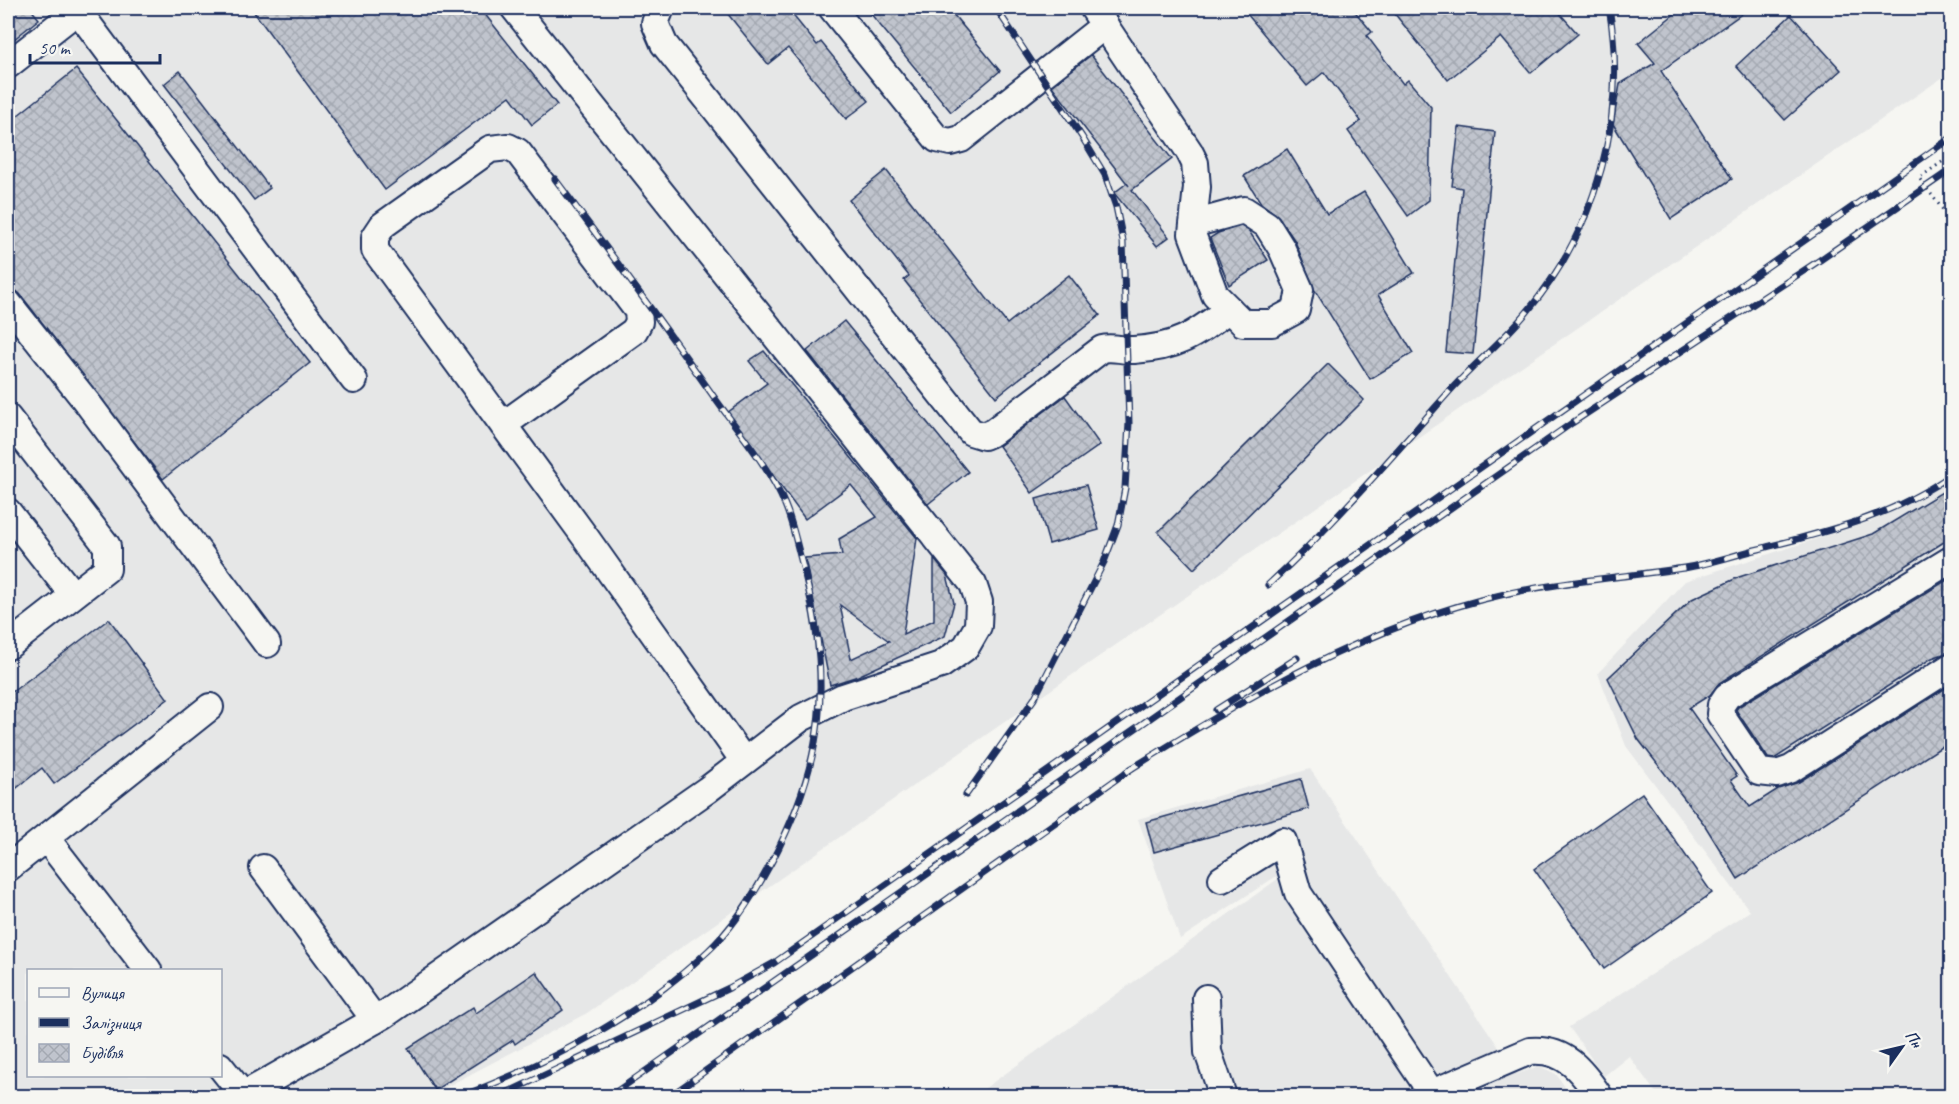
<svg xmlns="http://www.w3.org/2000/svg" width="1959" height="1104" font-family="Caveat,sans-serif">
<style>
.built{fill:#e6e7e7;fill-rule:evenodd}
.building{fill:url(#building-cross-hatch);stroke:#1b2f5e;stroke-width:1.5;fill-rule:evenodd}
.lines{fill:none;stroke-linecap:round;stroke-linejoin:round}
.minor-casing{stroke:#1b2f5e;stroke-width:30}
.path{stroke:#1b2f5e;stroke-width:3;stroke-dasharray:1.5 4.5;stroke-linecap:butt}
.minor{stroke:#f6f6f2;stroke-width:26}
.rail-casing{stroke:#1b2f5e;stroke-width:7}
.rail{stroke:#f6f6f2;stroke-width:4.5;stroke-dasharray:14;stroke-linecap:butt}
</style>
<defs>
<pattern id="building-cross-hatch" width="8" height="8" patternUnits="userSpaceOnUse" patternTransform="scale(1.5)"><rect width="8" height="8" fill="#c0c4cd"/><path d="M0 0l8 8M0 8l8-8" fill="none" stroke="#a4a9b2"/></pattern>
</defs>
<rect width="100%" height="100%" fill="#f6f6f2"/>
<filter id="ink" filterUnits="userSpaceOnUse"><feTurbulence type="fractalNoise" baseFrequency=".0167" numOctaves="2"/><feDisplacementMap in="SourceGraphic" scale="12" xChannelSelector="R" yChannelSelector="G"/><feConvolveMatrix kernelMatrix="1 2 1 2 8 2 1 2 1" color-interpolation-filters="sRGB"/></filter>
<g filter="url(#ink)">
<!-- built -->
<g class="built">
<path d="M8 8H1951L1952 71 1075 673 587 1013 429 1096H8ZM28 970H220V1076H28Z"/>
<polygon points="1951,481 1951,1096 1658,1096 1629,1056 1604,1076 1569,1027 1750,911 1626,746 1598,673 1685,581 1872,521"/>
<polygon points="1310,769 1517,1074 1539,1066 1556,1074 1571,1096 974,1096 1286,873 1283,872 1180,939 1138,819"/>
</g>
<!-- building -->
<g class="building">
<polygon points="8,8 30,8 39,19 8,44"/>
<polygon points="251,8 480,8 557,105 532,125 510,96 385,190"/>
<polygon points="723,8 787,8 817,45 821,42 869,101 846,119 788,48 768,64"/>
<polygon points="866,8 948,8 1000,71 951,112"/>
<polygon points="1242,8 1352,8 1372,32 1367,36 1403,84 1408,80 1431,107 1429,200 1408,216 1348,131 1361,121 1324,72 1307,86"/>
<polygon points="1390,8 1555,8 1578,34 1531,73 1501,37 1448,80"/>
<polygon points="1682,8 1750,8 1661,71 1732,179 1671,219 1613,124 1620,84 1655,63 1638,43"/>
<polygon points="1791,15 1841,70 1785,120 1736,66"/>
<polygon points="1091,55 1172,159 1132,190 1169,237 1157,246 1114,193 1127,183 1129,186 1052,86"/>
<polygon points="76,69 310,363 163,479 20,294 8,284 8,123"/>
<polygon points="180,71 270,188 254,200 164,84"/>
<polygon points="1459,127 1495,132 1473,354 1446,352 1462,188 1452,186"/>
<polygon points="1287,149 1327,214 1364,192 1414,273 1378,295 1413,353 1370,379 1314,289 1295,241 1279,217 1261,203 1244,176"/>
<polygon points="886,170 1007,324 1069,275 1100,315 996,397 904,280 909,276 849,200"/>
<polygon points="1241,226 1249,231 1268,260 1229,285 1210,238 1218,233"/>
<polygon points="844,321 968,472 928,504 807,351"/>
<path d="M764 351 917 538 903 634 934 620V559L947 575 954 603 945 636 858 676 830 685 805 558 842 555 839 539 877 517 851 485 805 519 727 413 767 383 749 361ZM840 605 889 641 851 659Z"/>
<polygon points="1328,364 1364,400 1194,569 1158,532"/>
<polygon points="1065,396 1100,445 1032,493 999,446"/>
<polygon points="1086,485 1099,530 1049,544 1036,499"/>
<polygon points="1952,486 1952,537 1719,683 1710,695 1689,708 1737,776 1731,780 1750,807 1778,789 1799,782 1952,684 1952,740 1738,879 1704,824 1638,739 1608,678 1692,599 1739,577 1873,534"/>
<polygon points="1952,577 1952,651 1932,658 1774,759 1768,758 1736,710 1738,707"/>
<polygon points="109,619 168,699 54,784 42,768 8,795 8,695"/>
<polygon points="1301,779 1309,809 1154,852 1146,822"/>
<polygon points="1642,793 1712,893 1604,969 1534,869"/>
<polygon points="536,972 563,1010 515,1044 513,1040 435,1090 408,1048 473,1007 476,1013"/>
</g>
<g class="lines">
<defs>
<g id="minor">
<polyline points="76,8 354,380"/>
<path d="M661 8 655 23 664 44 971 432 984 436 993 432 1102 349C1114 346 1122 351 1134 350 1179 347 1194 335 1229 309"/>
<polyline points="832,8 937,139 950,142 961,139 1105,25"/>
<polyline points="1093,8 1189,151 1195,163 1197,187 1192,234 1215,295 1243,323 1272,323 1296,310 1300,290 1282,249 1267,225 1244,210 1193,224"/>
<polyline points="8,65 78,10"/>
<polyline points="8,303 89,405 267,644"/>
<polyline points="8,418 107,546 107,569 8,646"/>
<polyline points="503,425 634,331 639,322 638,311 518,152 508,147 490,149 383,225 375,237 375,250 586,538 744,761"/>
<polyline points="8,512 73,595"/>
<polyline points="1952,559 1727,696 1721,705 1720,714 1759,772 1777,774 1791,769 1952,666"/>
<polyline points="46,838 148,970"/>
<polyline points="8,868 210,707"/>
<polyline points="263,868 375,1020"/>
<polyline points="1222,879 1283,841 1298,893 1431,1092"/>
<polyline points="1206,998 1208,1052 1223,1096"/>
<polyline points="220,1066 244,1096"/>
<polyline points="242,1096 384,1015 707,790 801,718 843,697 941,665 966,647 978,626 979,602 973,584 514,8"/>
<path d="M1425 1096 1530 1051C1565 1048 1582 1071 1599 1096"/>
</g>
</defs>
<!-- minor casing -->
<use href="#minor" class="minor-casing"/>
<!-- path -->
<polyline class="path" points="1952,155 1919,178 1952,222"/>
<!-- minor -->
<use href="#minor" class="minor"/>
<defs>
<g id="rail">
<path d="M1268 585C1333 525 1390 459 1448 393 1473 365 1503 341 1527 312 1597 229 1628 114 1609 8"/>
<polyline points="1216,710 1297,658"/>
<path d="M1126 772C1243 699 1369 624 1505 594 1564 581 1625 577 1684 568 1709 564 1734 555 1759 549 1825 532 1895 516 1952 474"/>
<polyline points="966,795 1034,699 1104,562 1118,525 1125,488 1129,423 1123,241 1116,207 1105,175 1082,137 996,8"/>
<path d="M462 1096C549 1063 639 1016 708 951 735 926 755 893 772 861 826 759 832 677 803 567 797 546 793 524 785 505 769 466 738 431 714 397 662 323 609 251 555 179"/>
<polyline points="500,1096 729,988 774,963 1952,137"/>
<polyline points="610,1096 1572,423 1820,260 1952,169"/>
<polyline points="670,1096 1132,768"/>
</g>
</defs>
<!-- rail casing -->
<use href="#rail" class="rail-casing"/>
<!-- rail -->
<use href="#rail" class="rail"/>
</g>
</g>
<!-- margin -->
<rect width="1959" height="1104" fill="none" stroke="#f6f6f2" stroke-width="30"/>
<rect x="15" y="15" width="1929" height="1074" fill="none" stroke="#1b2f5e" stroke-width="2" filter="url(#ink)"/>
<!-- legend -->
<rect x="27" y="969" width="195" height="108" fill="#f6f6f2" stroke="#9ea6b7" stroke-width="1.5"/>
<rect x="39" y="988" width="30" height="9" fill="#f6f6f2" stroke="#9ea6b7" stroke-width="1.5"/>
<text x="81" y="999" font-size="18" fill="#1b2f5e">Вулиця</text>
<rect x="39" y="1018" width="30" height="9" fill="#1b2f5e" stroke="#9ea6b7" stroke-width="1.5"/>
<text x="81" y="1029" font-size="18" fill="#1b2f5e">Залізниця</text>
<rect x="39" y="1044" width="30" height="18" fill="url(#building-cross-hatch)" stroke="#9ea6b7" stroke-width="1.5"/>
<text x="81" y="1059" font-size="18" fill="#1b2f5e">Будівля</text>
<!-- north arrow -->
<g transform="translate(1902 1047) rotate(56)" stroke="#f6f6f2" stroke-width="4.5" paint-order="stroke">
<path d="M0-4.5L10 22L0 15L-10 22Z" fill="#1b2f5e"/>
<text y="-9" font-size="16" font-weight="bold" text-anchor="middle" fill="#1b2f5e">Пн</text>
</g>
<!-- scale -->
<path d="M30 54v9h130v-9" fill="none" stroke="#1b2f5e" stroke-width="3"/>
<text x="39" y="54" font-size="18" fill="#1b2f5e" stroke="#f6f6f2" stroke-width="4.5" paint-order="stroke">50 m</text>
</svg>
